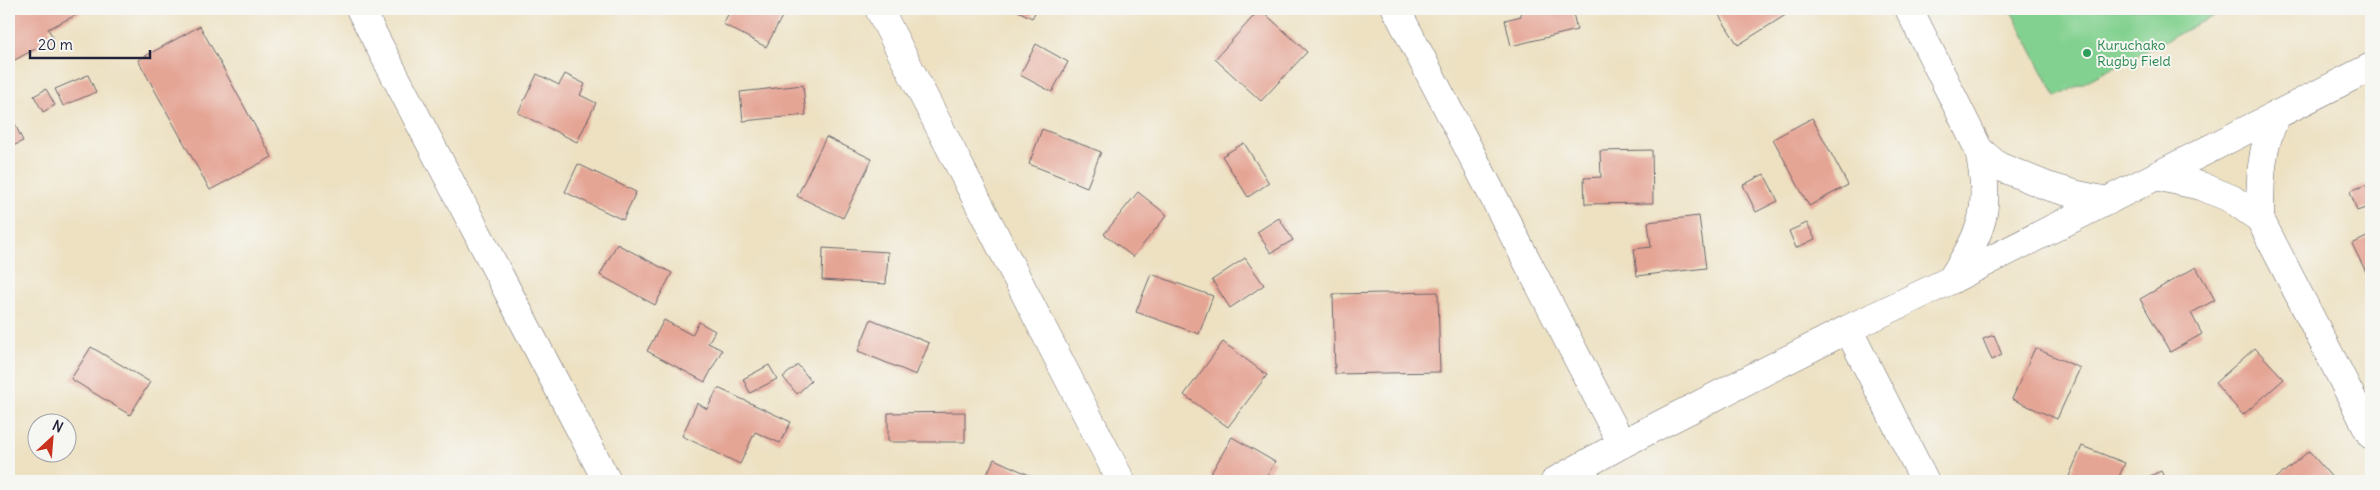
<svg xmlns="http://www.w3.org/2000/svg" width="2380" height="490" font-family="Delius,sans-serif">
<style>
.green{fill:#83d190;stroke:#527a66}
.building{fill:#e5a595}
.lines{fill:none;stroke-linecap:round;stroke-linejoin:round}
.street-casing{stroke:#69656a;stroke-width:29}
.street{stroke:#fff;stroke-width:28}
.leisure-dot{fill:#2e9e5b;stroke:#f6f6f2;stroke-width:2}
.labels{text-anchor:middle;stroke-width:4;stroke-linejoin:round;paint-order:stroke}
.leisure-label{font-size:14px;fill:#27864d;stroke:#f6f6f2;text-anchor:start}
</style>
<rect width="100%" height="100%" fill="#f6f6f2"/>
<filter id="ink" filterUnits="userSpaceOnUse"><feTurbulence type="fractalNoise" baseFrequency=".02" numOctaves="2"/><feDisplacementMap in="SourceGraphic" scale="10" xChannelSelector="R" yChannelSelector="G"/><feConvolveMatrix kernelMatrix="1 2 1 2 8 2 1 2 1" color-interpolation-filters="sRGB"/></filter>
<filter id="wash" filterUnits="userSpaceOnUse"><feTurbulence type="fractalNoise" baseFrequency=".0096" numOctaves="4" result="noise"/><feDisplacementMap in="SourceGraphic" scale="20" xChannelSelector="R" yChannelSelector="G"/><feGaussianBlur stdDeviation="1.12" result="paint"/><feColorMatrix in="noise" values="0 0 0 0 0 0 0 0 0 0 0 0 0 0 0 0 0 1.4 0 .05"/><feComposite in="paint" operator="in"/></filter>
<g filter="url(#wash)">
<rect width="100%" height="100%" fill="#ede1c2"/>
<!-- green -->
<polygon class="green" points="2010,9 2227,9 2056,97"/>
<g id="blocks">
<!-- building -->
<g class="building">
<polygon points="9,9 88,9 48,29 54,39 9,63"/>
<polygon points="731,9 786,9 766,47 723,24"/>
<polygon points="1014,9 1037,9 1032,18"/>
<polygon points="1260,9 1307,52 1261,101 1215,59"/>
<polygon points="1520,9 1572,9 1577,30 1511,46 1505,20 1521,16"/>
<polygon points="1715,9 1790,9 1792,11 1738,45"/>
<polygon points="200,26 272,157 210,190 138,60"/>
<polygon points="1036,44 1068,62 1052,92 1020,75"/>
<polygon points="537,74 559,85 565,74 585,84 580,95 596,103 577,142 518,113"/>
<polygon points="88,75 96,92 63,106 55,89"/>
<polygon points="803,85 806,115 743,121 740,92"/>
<polygon points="46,89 55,105 43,112 34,96"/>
<polygon points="12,118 23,141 9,148 9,119"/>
<polygon points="1812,118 1848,185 1809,206 1773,139"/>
<polygon points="1042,129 1101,152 1087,187 1029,164"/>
<polygon points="826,137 872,159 843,218 797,196"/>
<polygon points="1244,143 1269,183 1248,197 1222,156"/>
<polygon points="1652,150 1653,203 1585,204 1584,178 1601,177 1600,151"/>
<polygon points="578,164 636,192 623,220 565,192"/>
<polygon points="1764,174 1778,201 1756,212 1743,185"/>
<polygon points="2366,185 2371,198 2371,206 2357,211 2350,191"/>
<polygon points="1138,192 1167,215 1133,257 1104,234"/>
<polygon points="1699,216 1706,268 1637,276 1634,249 1651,247 1648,222"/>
<polygon points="1279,218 1293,240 1271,253 1257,232"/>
<polygon points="1807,223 1815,239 1796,248 1789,231"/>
<polygon points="2371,235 2371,282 2352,244"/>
<polygon points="617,244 672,273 655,305 600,275"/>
<polygon points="823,248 888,252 886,284 822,280"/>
<polygon points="1245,258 1264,285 1230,308 1212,280"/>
<polygon points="2196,267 2215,300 2191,313 2202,334 2170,352 2140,299"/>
<polygon points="1151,274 1213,296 1199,334 1136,312"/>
<polygon points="1438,292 1440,372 1335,374 1333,294"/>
<polygon points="871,319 929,343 916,375 858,351"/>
<polygon points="664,320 692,335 699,322 715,331 708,343 722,350 705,382 647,351"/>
<polygon points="1994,335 2002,355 1992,360 1983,339"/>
<polygon points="1223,342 1267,375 1228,427 1184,395"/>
<polygon points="91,347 150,382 130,415 71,379"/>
<polygon points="2035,348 2080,368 2057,419 2012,399"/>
<polygon points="2255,348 2284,379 2243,415 2215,383"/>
<polygon points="769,365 777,379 750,393 743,379"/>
<polygon points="798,365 811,381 797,394 783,377"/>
<polygon points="718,388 791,422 780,443 755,432 740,464 682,436 697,403 707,409"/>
<polygon points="965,412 965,442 888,442 888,413"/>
<polygon points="1232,437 1275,462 1264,481 1220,481 1210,475"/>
<polygon points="2082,446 2125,463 2117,481 2067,481"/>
<polygon points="2309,451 2335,481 2273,481"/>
<polygon points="994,459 1036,478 1034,481 984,481"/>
<polygon points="2161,471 2166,481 2139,481"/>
</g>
</g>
</g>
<g filter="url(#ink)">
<use href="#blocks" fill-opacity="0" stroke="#69656a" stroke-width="1"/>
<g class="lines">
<defs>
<g id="street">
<polyline points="360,9 607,481"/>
<polyline points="879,9 1121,481"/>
<polyline points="1396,9 1622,444"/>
<polyline points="1909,9 1979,150 1998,166 2047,186 2078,195 2108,201"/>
<polyline points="2156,176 2201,186 2232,199 2260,219 2371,435"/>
<path d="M2260 219C2260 184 2260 146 2277 115"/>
<path d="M1951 280C1984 228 1991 212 1979 150"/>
<polyline points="1848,329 1925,481"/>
<polyline points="1555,481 1622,444 1848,329 1951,280 2371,67"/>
</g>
</defs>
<!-- street casing -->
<use href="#street" class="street-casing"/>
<!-- street -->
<use href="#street" class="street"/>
</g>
</g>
<!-- markers -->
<circle class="leisure-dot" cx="2087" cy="53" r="5"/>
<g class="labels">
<!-- leisure labels -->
<g class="leisure-label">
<text x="2097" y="50">Kuruchako<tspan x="2097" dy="16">Rugby Field</tspan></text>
</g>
</g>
<!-- margin -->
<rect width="2380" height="490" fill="none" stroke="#f6f6f2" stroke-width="30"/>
<!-- north arrow -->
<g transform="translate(52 438) rotate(26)"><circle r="24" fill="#f6f6f2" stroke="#a1a1a9"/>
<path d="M0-4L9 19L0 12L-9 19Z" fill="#c8321e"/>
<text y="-8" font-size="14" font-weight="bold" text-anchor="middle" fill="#22223b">N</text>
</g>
<!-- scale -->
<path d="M30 50v8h120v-8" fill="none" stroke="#22223b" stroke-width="2.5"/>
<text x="38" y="50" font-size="15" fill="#22223b" stroke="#f6f6f2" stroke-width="4" paint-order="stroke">20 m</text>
</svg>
